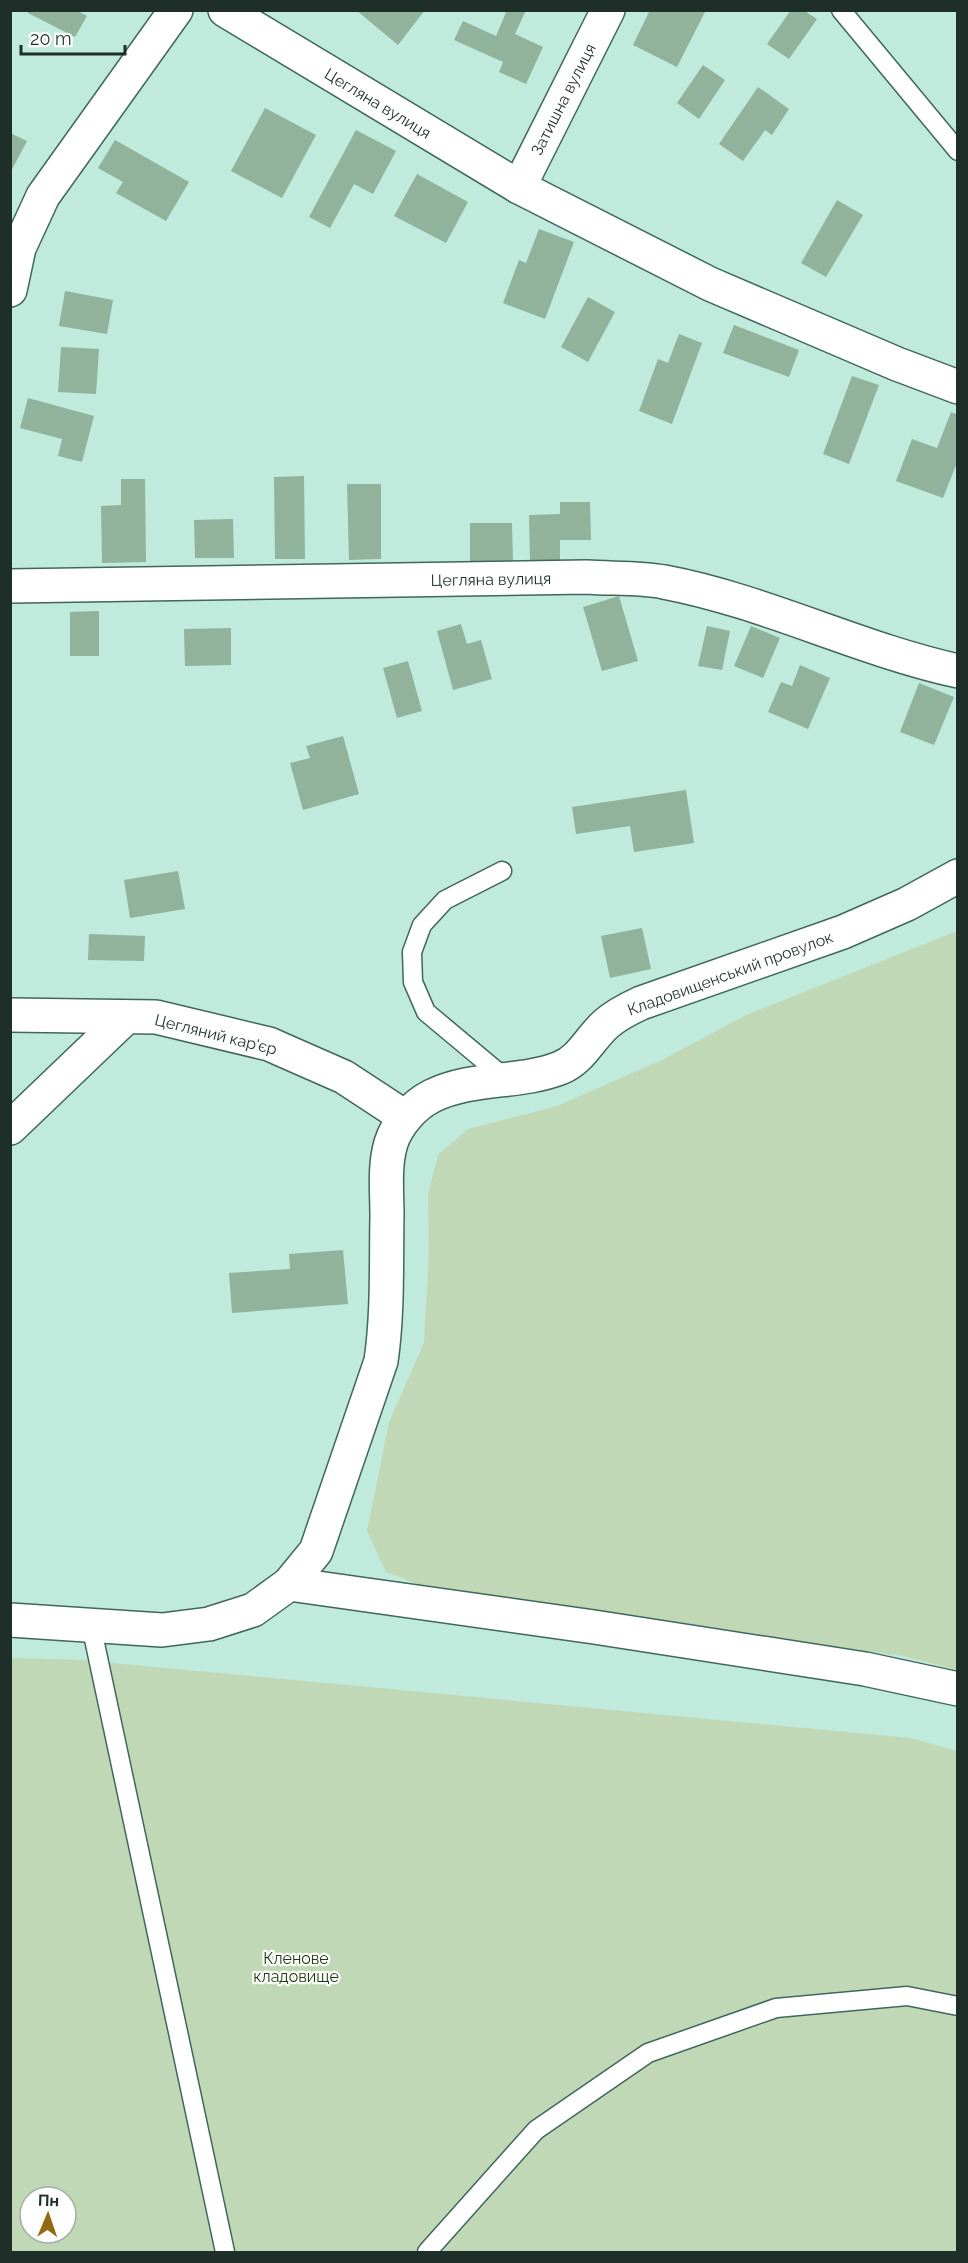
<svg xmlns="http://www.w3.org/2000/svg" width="968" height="2263" font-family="Raleway,sans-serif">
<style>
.green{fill:#c1d8b7;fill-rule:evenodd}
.building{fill:#91b29b}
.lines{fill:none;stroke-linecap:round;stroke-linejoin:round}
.lane-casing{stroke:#40675c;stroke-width:21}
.street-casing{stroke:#40675c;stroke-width:36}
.lane{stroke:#fff;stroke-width:18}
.street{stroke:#fff;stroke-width:33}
.labels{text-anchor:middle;stroke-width:4.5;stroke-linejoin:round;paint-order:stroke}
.street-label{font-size:16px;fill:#1e2f2a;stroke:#fff}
.park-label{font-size:16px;fill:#1d3a0c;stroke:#fff}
</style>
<rect width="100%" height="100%" fill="#bfeadc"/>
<!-- green -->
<g class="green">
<polygon points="957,931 957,1670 903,1656 435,1591 386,1572 367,1531 389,1422 424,1343 429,1255 428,1194 438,1155 468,1129 557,1106 662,1060 746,1015"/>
<path d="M11 1658 80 1660 911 1738 957 1751V2252H11ZM30 2197H66V2233H30Z"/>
</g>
<!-- building -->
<g class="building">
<polygon points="29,10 76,10 87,16 75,37 28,13"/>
<polygon points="356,10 425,10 398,45"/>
<polygon points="507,10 526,10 515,34 543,47 526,84 499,72 503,62 454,40 463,21 496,36"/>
<polygon points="650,10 706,10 677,67 633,45"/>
<polygon points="791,10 803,10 817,19 789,59 767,44"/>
<polygon points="703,65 725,80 699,119 677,103"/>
<polygon points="758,87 789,109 772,135 765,130 743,161 719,144"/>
<polygon points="265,108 316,135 282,198 231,171"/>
<polygon points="356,130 396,151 373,194 354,184 330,228 309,217"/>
<polygon points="10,133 27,141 10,173"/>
<polygon points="115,140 189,182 166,221 116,193 123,182 98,168"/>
<polygon points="417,174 468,202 446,243 394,216"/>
<polygon points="837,200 863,215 826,277 801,263"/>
<polygon points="539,229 574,242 545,319 503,303 519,260 526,263"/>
<polygon points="65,291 113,300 107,334 59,326"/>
<polygon points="588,297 615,312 588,362 561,347"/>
<polygon points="734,325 799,350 789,377 723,353"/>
<polygon points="679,334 702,343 672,424 639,411 658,359 668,363"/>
<polygon points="61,347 99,349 96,394 58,392"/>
<polygon points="852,376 879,385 849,464 823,454"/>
<polygon points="28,398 94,416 82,462 58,456 62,439 20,428"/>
<polygon points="951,412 958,415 958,460 943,498 896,481 912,439 937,448"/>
<polygon points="304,476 305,559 275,559 274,477"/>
<polygon points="121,479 145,479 146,562 102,563 101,506 121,505"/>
<polygon points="347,484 381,484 381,559 349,560"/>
<polygon points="560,502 590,502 591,540 560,540 560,561 530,561 529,515 560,514"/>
<polygon points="233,519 234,558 195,558 194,520"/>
<polygon points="470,523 512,523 513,563 470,563"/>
<polygon points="619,596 638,661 602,671 583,607"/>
<polygon points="99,611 99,656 70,656 70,612"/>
<polygon points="461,624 467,644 481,640 492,679 453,690 437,631"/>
<polygon points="707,626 730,631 722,670 698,666"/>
<polygon points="751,626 780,638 763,678 734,666"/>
<polygon points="231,628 231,665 185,666 184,629"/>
<polygon points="408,661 422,711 397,718 383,668"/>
<polygon points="800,665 830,678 808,729 768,712 781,682 792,686"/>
<polygon points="919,683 954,697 934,745 900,732"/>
<polygon points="343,736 359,794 303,810 290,763 310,758 306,746"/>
<polygon points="686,790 694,843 634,852 630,826 576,834 572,807"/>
<polygon points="178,871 185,909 130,918 124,880"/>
<polygon points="642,928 651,969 610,978 601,936"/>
<polygon points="89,934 145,936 144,961 88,960"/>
<polygon points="343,1250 348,1304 232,1313 229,1273 290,1269 289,1254"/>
</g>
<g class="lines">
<defs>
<g id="lane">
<polyline points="841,10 958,151"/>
<polyline points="502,871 445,900 422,925 412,952 413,982 426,1012 505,1078"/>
<polyline points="91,1625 225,2252"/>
<polyline points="427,2252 536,2130 648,2053 776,2008 907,1996 958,2006"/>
</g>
<g id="street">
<polyline points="225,10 519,187 710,284 897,364 958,387"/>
<polyline points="519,187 608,10"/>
<polyline points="10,290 19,248 43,196 176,10"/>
<path d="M10 586 586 577C611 579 639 577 664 582 765 601 858 649 958 671"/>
<polyline points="10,1015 156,1017 269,1044 344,1077 405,1117"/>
<polyline points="10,1128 126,1017"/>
<polyline points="289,1584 594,1627 865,1669 958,1689"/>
<path d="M10 1620 162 1630 209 1624 253 1610 289 1584 316 1551 381 1361C388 1313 386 1264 387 1216 387 1192 384 1166 391 1143 397 1124 414 1105 432 1096 473 1076 519 1084 560 1068 581 1060 590 1038 606 1024 616 1015 628 1009 641 1003L843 932 907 904 958 876"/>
</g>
</defs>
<!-- lane casing -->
<use href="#lane" class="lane-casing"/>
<!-- street casing -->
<use href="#street" class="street-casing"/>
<!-- lane -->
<use href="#lane" class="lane"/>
<!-- street -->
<use href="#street" class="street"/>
</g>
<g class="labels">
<!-- street labels -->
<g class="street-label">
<text transform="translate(563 99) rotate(-63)" y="6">Затишна вулиця</text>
<text transform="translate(378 103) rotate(31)" y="6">Цегляна вулиця</text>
<text transform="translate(491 579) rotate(-1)" y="6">Цегляна вулиця</text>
<text transform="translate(730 973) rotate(-20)" y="6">Кладовищенський провулок</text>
<text transform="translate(216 1034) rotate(14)" y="6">Цегляний кар'єр</text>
</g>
<!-- park labels -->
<g class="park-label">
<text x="296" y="1964">Кленове<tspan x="296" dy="18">кладовище</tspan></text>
</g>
</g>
<!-- border -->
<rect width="968" height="2263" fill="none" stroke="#1e2f2a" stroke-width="24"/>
<!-- north arrow -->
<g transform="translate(48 2215) rotate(2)"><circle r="28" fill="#ffffff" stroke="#a5acaa" stroke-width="1.5"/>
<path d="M0-4.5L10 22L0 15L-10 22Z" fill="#926a12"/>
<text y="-9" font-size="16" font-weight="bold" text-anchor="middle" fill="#1e2f2a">Пн</text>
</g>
<!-- scale -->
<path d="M21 45v9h104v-9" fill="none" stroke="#1e2f2a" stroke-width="3"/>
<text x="30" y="45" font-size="18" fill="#1e2f2a" stroke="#ffffff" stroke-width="4.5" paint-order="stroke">20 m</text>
</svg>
